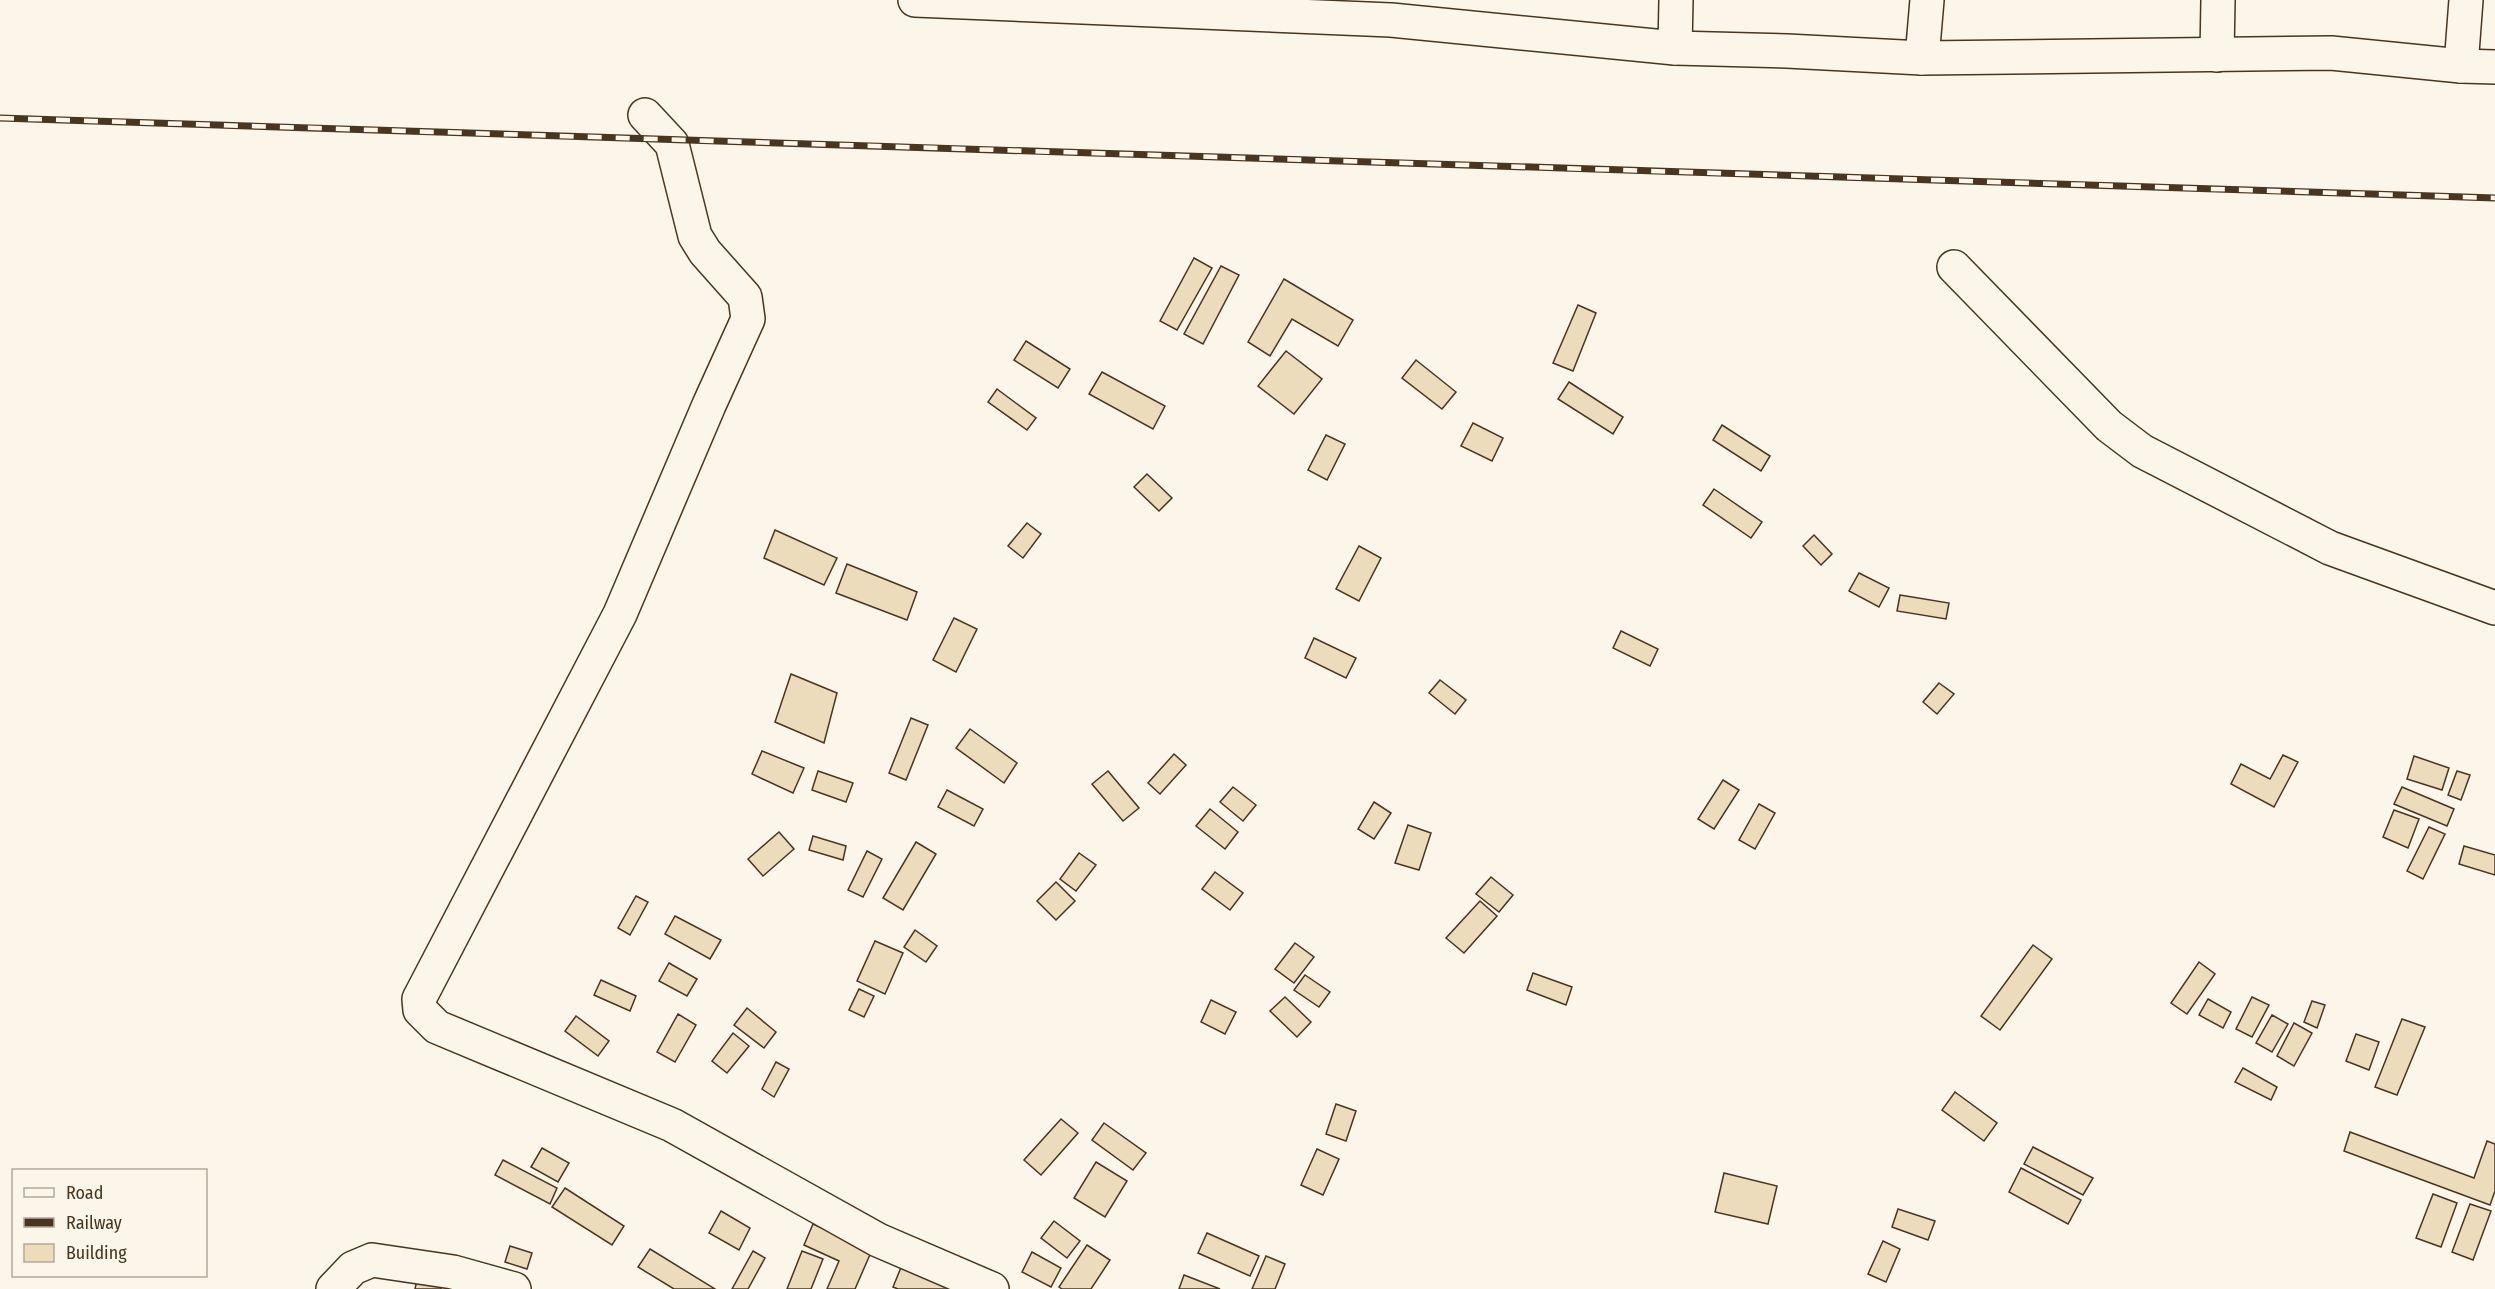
<svg xmlns="http://www.w3.org/2000/svg" width="2495" height="1289" font-family="'Fira Sans Condensed',sans-serif">
<style>
.building{fill:#ecdcbc;stroke:#4a3520;stroke-width:1.5}
.lines{fill:none;stroke-linecap:round;stroke-linejoin:round}
.street-casing{stroke:#4a3520;stroke-width:36}
.street{stroke:#fbf6e9;stroke-width:33}
.rail-casing{stroke:#4a3520;stroke-width:7}
.rail{stroke:#fbf6e9;stroke-width:4.5;stroke-dasharray:14;stroke-linecap:butt}
</style>
<rect width="100%" height="100%" fill="#fbf6e9"/>
<!-- building -->
<g class="building">
<polygon points="1194,258 1212,268 1177,330 1160,321"/>
<polygon points="1221,266 1239,275 1203,344 1184,334"/>
<polygon points="1284,279 1353,320 1338,346 1292,319 1270,356 1248,342"/>
<polygon points="1578,305 1596,313 1573,371 1553,363"/>
<polygon points="1026,341 1070,369 1058,388 1014,360"/>
<polygon points="1286,351 1322,379 1294,414 1258,386"/>
<polygon points="1416,360 1456,392 1442,409 1402,378"/>
<polygon points="1102,372 1165,406 1153,429 1089,394"/>
<polygon points="1569,382 1623,417 1613,434 1558,399"/>
<polygon points="997,389 1036,418 1027,430 988,402"/>
<polygon points="1473,423 1503,438 1492,461 1461,446"/>
<polygon points="1722,425 1770,456 1761,471 1713,440"/>
<polygon points="1326,435 1345,444 1327,480 1308,470"/>
<polygon points="1147,474 1172,498 1159,511 1134,487"/>
<polygon points="1714,489 1762,522 1751,538 1703,505"/>
<polygon points="1027,523 1041,534 1023,558 1008,546"/>
<polygon points="775,530 837,558 824,585 764,558"/>
<polygon points="1814,535 1832,554 1821,565 1803,546"/>
<polygon points="1359,546 1381,558 1359,601 1336,589"/>
<polygon points="847,564 917,592 907,620 836,593"/>
<polygon points="1859,573 1889,588 1879,607 1849,591"/>
<polygon points="1900,595 1949,603 1946,619 1897,611"/>
<polygon points="954,618 977,629 956,672 933,660"/>
<polygon points="1621,631 1658,649 1650,666 1613,648"/>
<polygon points="1314,638 1356,658 1346,678 1305,658"/>
<polygon points="791,674 837,693 824,743 775,722"/>
<polygon points="1440,680 1466,700 1455,714 1429,693"/>
<polygon points="1939,683 1954,694 1937,714 1923,702"/>
<polygon points="911,718 928,725 906,780 889,773"/>
<polygon points="970,729 1017,763 1004,783 956,748"/>
<polygon points="762,751 804,768 793,793 752,774"/>
<polygon points="1174,754 1186,765 1160,794 1148,783"/>
<polygon points="2283,755 2298,762 2274,807 2231,784 2241,764 2270,779"/>
<polygon points="2414,756 2449,768 2442,790 2407,779"/>
<polygon points="818,771 853,783 846,802 812,790"/>
<polygon points="1108,771 1139,808 1123,821 1092,784"/>
<polygon points="2457,771 2470,775 2461,800 2448,795"/>
<polygon points="1723,780 1739,790 1714,829 1698,819"/>
<polygon points="1233,787 1256,805 1243,821 1220,802"/>
<polygon points="2402,787 2454,809 2447,826 2394,804"/>
<polygon points="947,790 983,809 974,826 938,807"/>
<polygon points="1374,802 1391,813 1374,839 1358,829"/>
<polygon points="1759,804 1775,813 1755,849 1739,840"/>
<polygon points="1210,809 1238,832 1225,849 1196,826"/>
<polygon points="2394,810 2419,819 2408,848 2383,837"/>
<polygon points="1408,825 1431,833 1419,870 1395,863"/>
<polygon points="2429,827 2445,834 2423,879 2407,871"/>
<polygon points="779,832 794,849 763,876 748,859"/>
<polygon points="813,836 846,846 843,860 809,850"/>
<polygon points="916,842 936,854 903,910 883,898"/>
<polygon points="2464,846 2495,855 2495,875 2459,864"/>
<polygon points="867,851 882,859 863,897 848,890"/>
<polygon points="1079,853 1096,865 1076,891 1060,879"/>
<polygon points="1215,872 1243,893 1230,910 1202,889"/>
<polygon points="1491,877 1513,895 1499,912 1476,894"/>
<polygon points="1056,882 1075,901 1056,920 1037,901"/>
<polygon points="636,896 648,902 630,935 618,928"/>
<polygon points="1480,901 1497,916 1464,953 1446,938"/>
<polygon points="675,916 721,940 710,959 665,934"/>
<polygon points="915,930 937,946 926,962 904,947"/>
<polygon points="875,941 903,953 885,994 857,981"/>
<polygon points="1295,943 1314,957 1294,983 1275,969"/>
<polygon points="2033,945 2052,959 2000,1030 1981,1016"/>
<polygon points="2199,962 2215,974 2187,1014 2171,1003"/>
<polygon points="669,963 697,979 687,996 659,981"/>
<polygon points="1533,973 1572,987 1566,1005 1527,990"/>
<polygon points="1305,975 1330,992 1319,1007 1294,990"/>
<polygon points="601,980 636,996 630,1011 594,995"/>
<polygon points="859,989 874,996 864,1017 849,1010"/>
<polygon points="1285,997 1311,1022 1297,1037 1270,1011"/>
<polygon points="2252,997 2269,1005 2252,1037 2236,1029"/>
<polygon points="2208,999 2231,1012 2223,1028 2199,1015"/>
<polygon points="1211,1000 1236,1012 1225,1034 1201,1022"/>
<polygon points="2312,1001 2325,1005 2317,1028 2304,1022"/>
<polygon points="747,1008 776,1032 764,1048 734,1025"/>
<polygon points="678,1014 696,1025 675,1062 657,1052"/>
<polygon points="2272,1015 2288,1024 2272,1052 2256,1043"/>
<polygon points="576,1016 609,1041 598,1056 565,1031"/>
<polygon points="2402,1019 2425,1027 2397,1095 2375,1087"/>
<polygon points="2294,1023 2312,1033 2294,1066 2277,1056"/>
<polygon points="733,1033 749,1046 727,1073 712,1061"/>
<polygon points="2356,1034 2379,1042 2369,1070 2346,1061"/>
<polygon points="776,1062 789,1069 774,1097 762,1089"/>
<polygon points="2243,1068 2277,1087 2271,1100 2235,1082"/>
<polygon points="1955,1092 1997,1123 1984,1141 1942,1110"/>
<polygon points="1336,1104 1356,1111 1346,1141 1326,1134"/>
<polygon points="1061,1119 1078,1133 1041,1175 1024,1160"/>
<polygon points="1104,1123 1146,1153 1133,1170 1092,1140"/>
<polygon points="2350,1132 2474,1178 2487,1141 2495,1144 2495,1191 2490,1205 2344,1151"/>
<polygon points="2033,1147 2093,1178 2083,1195 2024,1164"/>
<polygon points="542,1148 569,1163 558,1182 531,1167"/>
<polygon points="1317,1149 1339,1159 1323,1195 1301,1185"/>
<polygon points="503,1160 557,1188 550,1204 495,1175"/>
<polygon points="1096,1162 1127,1181 1105,1217 1074,1198"/>
<polygon points="2021,1168 2081,1200 2068,1224 2009,1192"/>
<polygon points="1724,1173 1777,1186 1768,1224 1715,1212"/>
<polygon points="565,1188 624,1226 612,1245 552,1207"/>
<polygon points="2433,1194 2457,1203 2441,1247 2416,1238"/>
<polygon points="2470,1204 2491,1211 2473,1260 2452,1252"/>
<polygon points="1898,1209 1935,1221 1928,1240 1892,1227"/>
<polygon points="721,1211 750,1228 739,1250 709,1233"/>
<polygon points="1054,1221 1080,1241 1067,1258 1041,1238"/>
<polygon points="813,1224 872,1250 855,1289 827,1289 839,1261 804,1245"/>
<polygon points="1207,1233 1259,1256 1250,1276 1198,1253"/>
<polygon points="1883,1241 1900,1249 1886,1282 1868,1274"/>
<polygon points="1087,1245 1110,1260 1091,1289 1062,1289 1059,1287"/>
<polygon points="510,1246 532,1253 527,1269 505,1262"/>
<polygon points="650,1249 715,1289 674,1289 638,1267"/>
<polygon points="753,1251 765,1258 748,1289 732,1289"/>
<polygon points="802,1251 823,1259 811,1289 787,1289"/>
<polygon points="1032,1252 1061,1268 1051,1287 1022,1272"/>
<polygon points="1266,1256 1285,1264 1275,1289 1252,1289"/>
<polygon points="902,1265 957,1289 898,1289 893,1287"/>
<polygon points="1184,1275 1220,1289 1179,1289"/>
<polygon points="417,1280 441,1285 441,1289 415,1289"/>
</g>
<g class="lines">
<defs>
<g id="street">
<polyline points="915,0 1391,20 1675,48 1787,51 1922,58 2331,53 2461,66 2495,67"/>
<polyline points="1675,48 1676,0"/>
<polyline points="2217,55 2218,0"/>
<polyline points="1922,58 1927,0"/>
<polyline points="2461,66 2466,0"/>
<polyline points="645,115 672,144 695,236 705,252 745,297 748,319 709,405 620,614 419,999 420,1010 437,1027 672,1125 878,1240 992,1289"/>
<polyline points="1954,267 2109,426 2142,451 2330,548 2495,608"/>
<polyline points="333,1289 353,1268 372,1260 453,1272 514,1289"/>
</g>
</defs>
<!-- street casing -->
<use href="#street" class="street-casing"/>
<!-- street -->
<use href="#street" class="street"/>
<defs>
<polyline id="rail" points="0,118 2495,198"/>
</defs>
<!-- rail casing -->
<use href="#rail" class="rail-casing"/>
<!-- rail -->
<use href="#rail" class="rail"/>
</g>
<!-- legend -->
<rect x="12" y="1169" width="195" height="108" fill="#fbf6e9" stroke="#b4a999" stroke-width="1.5"/>
<rect x="24" y="1188" width="30" height="9" fill="#fbf6e9" stroke="#b4a999" stroke-width="1.5"/>
<text x="66" y="1199" font-size="18" fill="#4a3520">Road</text>
<rect x="24" y="1218" width="30" height="9" fill="#4a3520" stroke="#b4a999" stroke-width="1.5"/>
<text x="66" y="1229" font-size="18" fill="#4a3520">Railway</text>
<rect x="24" y="1244" width="30" height="18" fill="#ecdcbc" stroke="#b4a999" stroke-width="1.5"/>
<text x="66" y="1259" font-size="18" fill="#4a3520">Building</text>
</svg>
